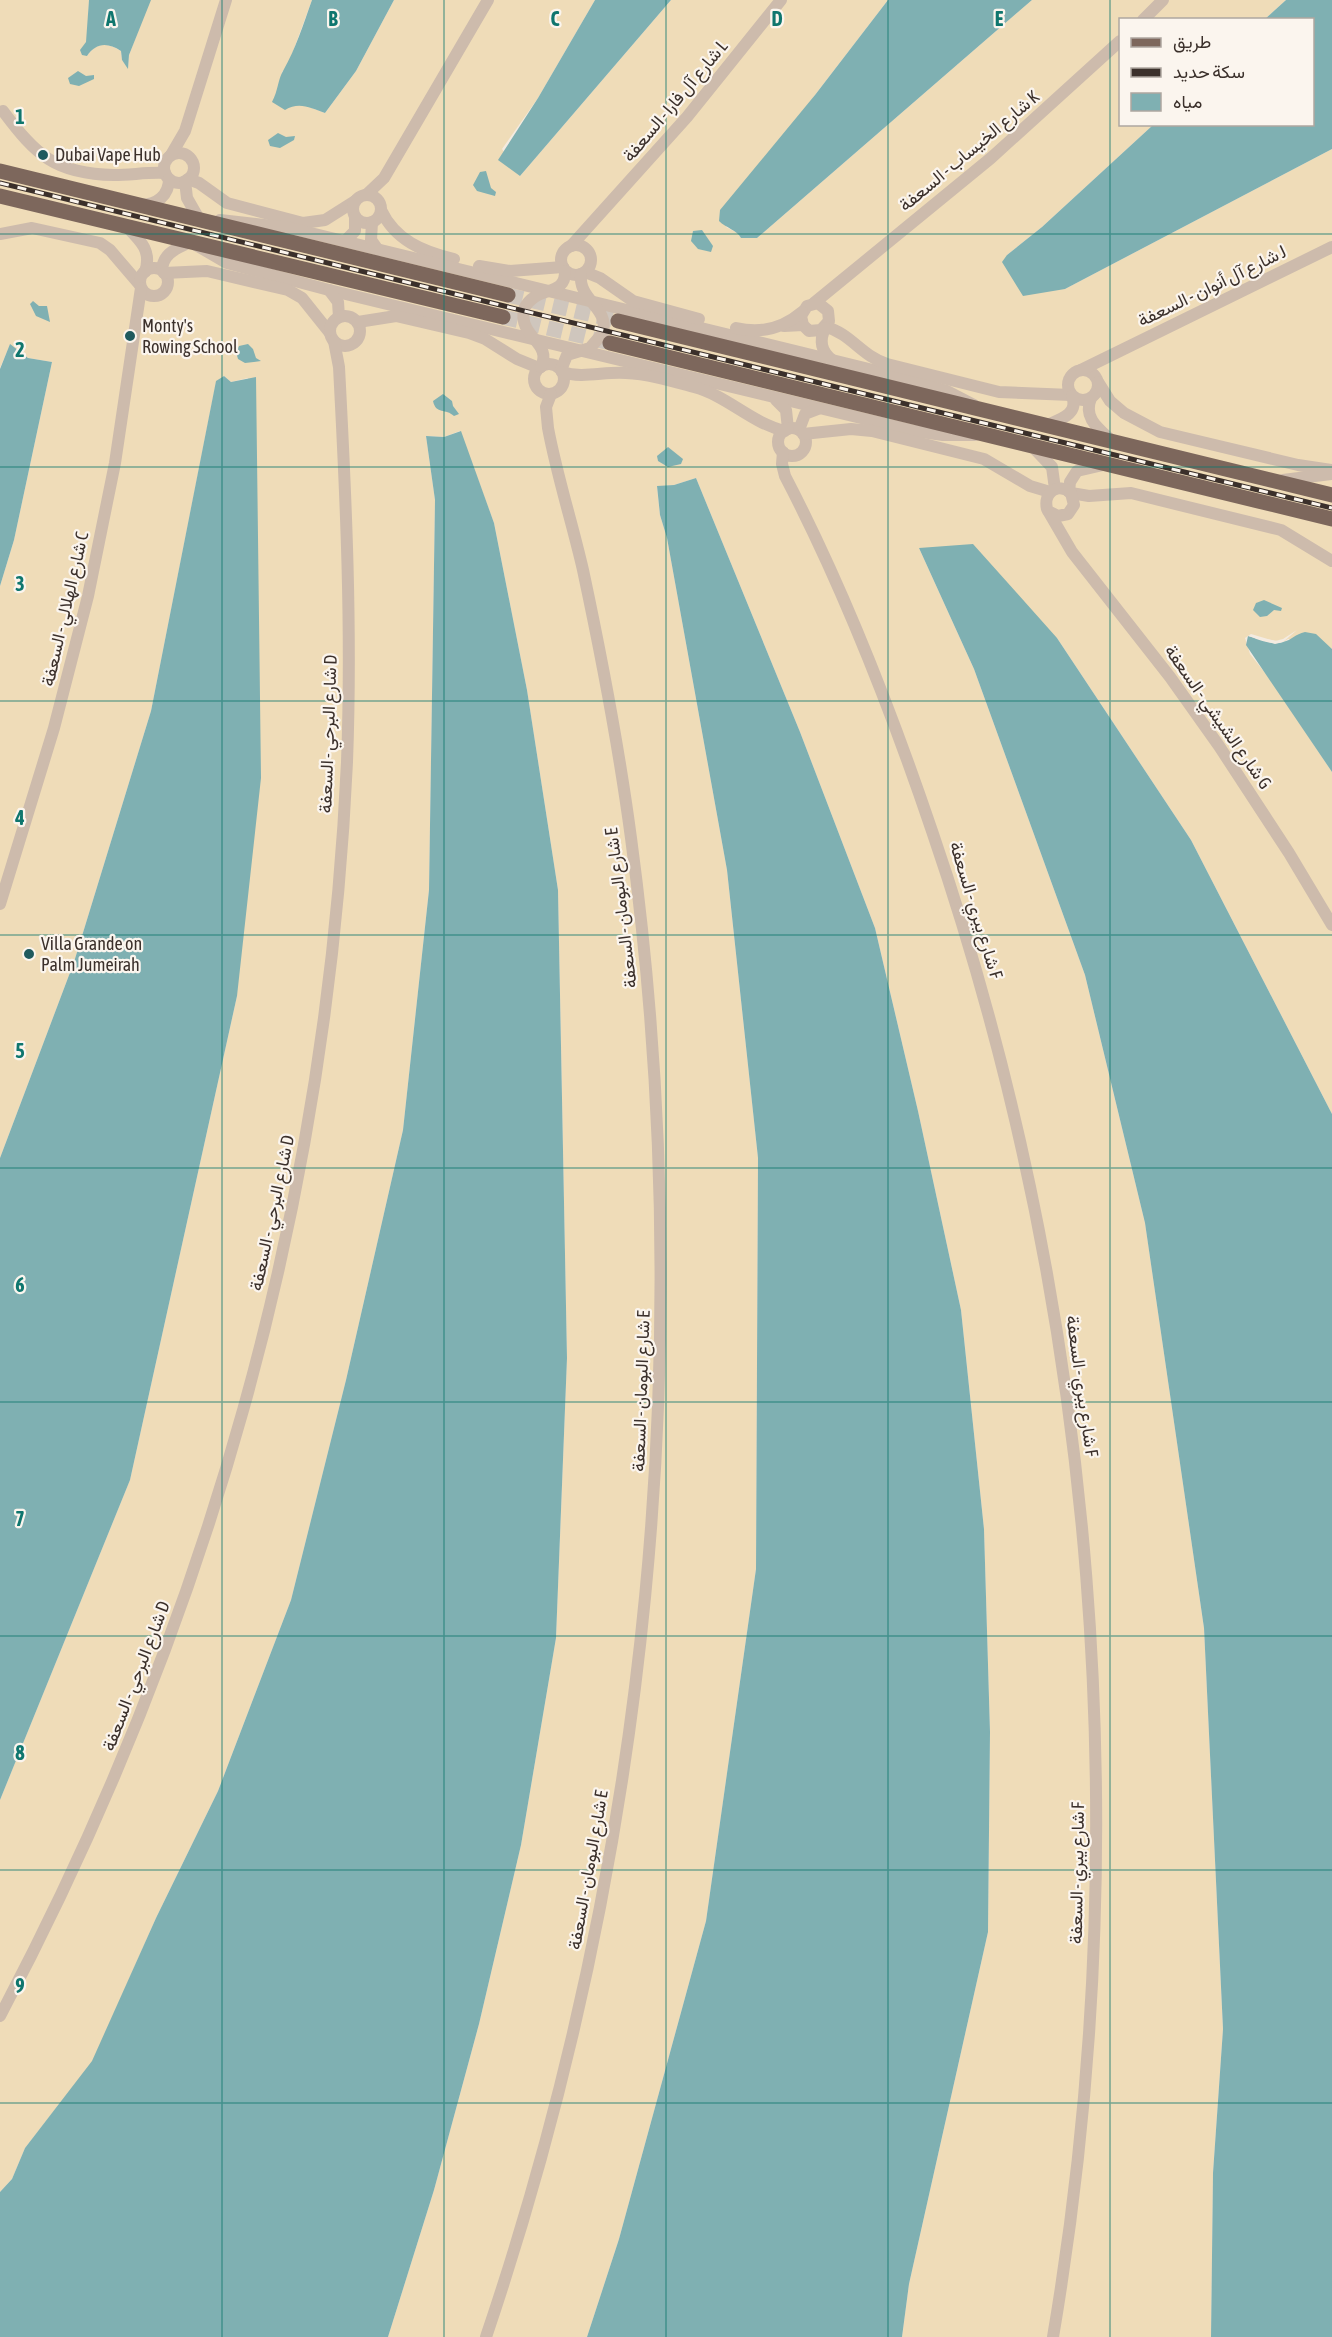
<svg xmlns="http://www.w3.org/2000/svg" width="1332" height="2337" font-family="'Asap Condensed',Vazirmatn,sans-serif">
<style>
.sand{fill:#efdcb8}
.water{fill:#7fb0b2}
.pier{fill:#f4ebe1}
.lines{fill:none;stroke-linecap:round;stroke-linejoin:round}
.major-tunnel{stroke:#cfc6bd;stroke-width:15;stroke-dasharray:15 8;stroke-linecap:butt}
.minor{stroke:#cdbbac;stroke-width:12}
.major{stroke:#7d675c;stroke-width:15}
.rail-casing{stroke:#3b302b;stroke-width:5}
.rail{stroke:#fbf5ee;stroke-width:3;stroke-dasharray:9;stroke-linecap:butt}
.grid{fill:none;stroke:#0f766e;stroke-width:1.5;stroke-opacity:0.55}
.poi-dot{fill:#1f5a5e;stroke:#fbf5ee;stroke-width:2}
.labels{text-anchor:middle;stroke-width:4.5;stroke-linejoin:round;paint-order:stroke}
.street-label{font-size:18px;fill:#3b302b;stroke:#fbf5ee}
.poi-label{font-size:18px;fill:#3b302b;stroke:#fbf5ee;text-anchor:start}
.grid-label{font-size:20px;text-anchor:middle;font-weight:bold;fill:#0f766e;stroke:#fbf5ee;stroke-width:4.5;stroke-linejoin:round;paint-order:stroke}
</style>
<rect width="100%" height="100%" fill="#f4ebe1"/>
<!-- sand -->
<path class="sand" d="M0 0H89L87 56C96 42 107 42 121 51L122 60 128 68 129 55 150 0H312L288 65 282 72 279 89 292 105H304L325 113 356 71 394 0H595L538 98 502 149 520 176 671 0H888L815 95 726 227 738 233 741 238H757L1032 0H1286L1265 19 1120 20V124L1153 125 1042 227 1007 255 1065 289 1332 149V649L1328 646 1288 639 1283 642 1248 636 1245 638 1250 654 1270 679 1332 772V1114L1191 840 1057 638 919 548 974 669 1085 975 1145 1223 1204 1628 1223 2029 1213 2173 1211 2337H902L909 2284 988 1932 990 1732 984 1529 961 1310 918 1111 875 928 800 732 696 478 674 485 657 487 660 515 667 538 727 870 758 1158 756 1569 706 1921 619 2239 587 2337H388L434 2190 479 2024 521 1845 556 1638 567 1358 558 890 527 690 494 523 460 431 444 437 426 436 435 500 429 890 403 1130 346 1380 291 1600 218 1791 156 1918 93 2061 25 2148 12 2179 0 2192V1800L130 1480 237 996 248 378 231 382 224 376 216 382 151 711 74 962 0 1158V586L14 540 52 362 28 358 10 345 0 368Z"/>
<!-- water -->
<g class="water">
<path d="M89 0H151L129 55 128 69 122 60 121 51C107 42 96 43 87 56L82 55 80 50 86 42Z"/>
<path d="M312 0H394L356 71 325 113C311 108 299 101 285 110L272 102C278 91 278 79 283 71 296 48 303 25 312 0Z"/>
<polygon points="595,0 671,0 520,176 498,160 538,98"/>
<path d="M888 0H1032L757 238H741C737 230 726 228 719 221L720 210 815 95Z"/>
<polygon points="1286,0 1332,0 1332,149 1065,289 1023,296 1002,262 1007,255 1042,227 1153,125 1312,124 1312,20 1265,19"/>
<polygon points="78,71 86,76 94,75 94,79 79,86 70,84 68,78"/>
<polygon points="278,133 286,137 295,136 294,140 280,148 270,146 268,140"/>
<polygon points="486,171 491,188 496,192 495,196 477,191 473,185 480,172"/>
<polygon points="702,230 713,246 711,252 698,249 691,241 693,231"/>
<polygon points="33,301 39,306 47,306 50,322 36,316 30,304"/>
<polygon points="10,344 28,358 52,362 14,540 0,586 0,369"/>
<polygon points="248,344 253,349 256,358 261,361 245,363 238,359 236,352 239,346"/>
<polygon points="224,376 231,382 256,377 261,778 237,996 130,1480 0,1800 0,1158 74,962 151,711 216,381"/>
<path d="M443 394 452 401 453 406 459 414 454 416C446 408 436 415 433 401Z"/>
<polygon points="461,431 494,523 527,690 558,890 567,1358 556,1638 521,1845 479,2024 434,2190 388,2337 0,2337 0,2192 12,2179 25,2148 92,2061 156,1918 218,1791 291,1600 346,1380 403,1130 429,890 435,500 426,436 444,437"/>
<polygon points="668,447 683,459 681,464 668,467 658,461 657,456"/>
<polygon points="696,478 800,732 875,928 918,1111 961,1310 984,1529 990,1732 988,1932 909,2284 902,2337 587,2337 619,2239 706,1921 756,1569 758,1158 727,870 667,538 660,515 657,486 674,485"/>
<polygon points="973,544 1057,638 1191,840 1332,1114 1332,2337 1211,2337 1213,2173 1223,2029 1204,1628 1145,1223 1085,975 974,669 919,548"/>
<polygon points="1264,600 1282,608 1281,611 1274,610 1267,616 1260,617 1253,610 1256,603"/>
<path d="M1305 632 1316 634 1332 649V772L1246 645 1248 636C1258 639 1271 646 1283 642 1292 640 1295 634 1305 632Z"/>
</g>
<!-- pier -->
<polygon class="pier" points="1297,630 1283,642 1275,644 1248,636 1251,634 1275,641 1283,639"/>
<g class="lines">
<!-- major-tunnel -->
<g class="major-tunnel">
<polyline points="508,295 618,321"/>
<polyline points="503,317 610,343"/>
</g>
<!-- minor -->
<g class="minor">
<polyline points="1143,20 1163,0"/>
<path d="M3 111C36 155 55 174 114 175 131 175 148 172 165 173"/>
<circle cx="179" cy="168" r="15"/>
<polyline points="171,155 185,131 226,0"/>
<polyline points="188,179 199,183 227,203 303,223 325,220 355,201"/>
<polyline points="185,181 187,198 199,219"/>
<polyline points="366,195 384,178 488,0"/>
<circle cx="367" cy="209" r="14"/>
<path d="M141 205C157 205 169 195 169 179"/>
<path d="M381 210C395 240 423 252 454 259"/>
<polyline points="220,220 290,228 877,371 947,391 974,405"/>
<polyline points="372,222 371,240 378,250"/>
<path d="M127 227C141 241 152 251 145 272"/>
<polyline points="0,234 32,228 100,243 110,250 140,285"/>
<polyline points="345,241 355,231 355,217"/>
<polyline points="196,245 227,263 329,290 915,431 943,435 975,435"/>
<circle cx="576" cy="260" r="15"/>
<polyline points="571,246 687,117 781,0"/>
<polyline points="479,266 510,271 563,267"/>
<circle cx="154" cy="282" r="14"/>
<path d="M162 270C163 253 176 249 190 242"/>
<polyline points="585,272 600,278 633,301 699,319"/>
<polyline points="164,273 207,271 288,290 302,298 330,333"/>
<polyline points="329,290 338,302 339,317"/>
<polyline points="814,303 991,158 1120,41"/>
<circle cx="345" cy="331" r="15"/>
<polyline points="358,322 396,316 469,333 485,339 517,359 539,368"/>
<polyline points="784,326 803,325 809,331 821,330 829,321 828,311 818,303 807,306 801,316 803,325"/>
<path d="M826 327C850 333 863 357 887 364L999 392 1071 395"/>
<path d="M736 328C761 334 782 329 802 312"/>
<path d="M825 328C819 341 821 351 832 360"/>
<circle cx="549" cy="379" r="15"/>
<path d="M541 367C553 342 518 338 524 309 536 284 566 298 565 271"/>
<circle cx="1083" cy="385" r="15"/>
<path d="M561 370 567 355 590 348 603 333C609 306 578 301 581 274"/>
<polyline points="1081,370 1332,247"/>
<path d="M562 372C583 379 605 371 626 373 649 374 672 381 694 387 728 396 751 423 785 431"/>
<polyline points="1098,382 1110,401 1124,413 1160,432 1298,465 1332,470"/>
<path d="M1091 398C1083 418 1098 428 1112 441"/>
<polyline points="776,400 786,410 788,429"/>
<path d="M1047 425C1061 419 1079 414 1072 396"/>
<circle cx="792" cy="442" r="14"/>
<polyline points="799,430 805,414 818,409"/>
<polyline points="803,434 851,429 872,431 984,459 1030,486 1050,492"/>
<polyline points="1032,446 1052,467 1055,489"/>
<path d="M783 452 782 464 785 476C844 589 891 710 932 831 1097 1313 1138 1835 1053 2337"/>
<polyline points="1283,480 1331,474"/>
<polyline points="1069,492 1070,482 1077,471 1103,465"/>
<polyline points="1071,493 1089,496 1131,493 1281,530 1332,561"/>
<path d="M1048 511 1058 516 1068 514 1074 505 1071 493C1058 482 1043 492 1047 509L1072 552 1170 677 1219 746 1289 853 1332 925"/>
<polyline points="0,904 54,728 88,596 115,463 141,288"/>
<path d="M0 2016C207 1625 327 1204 347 762 352 630 346 499 339 367L334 341"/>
<path d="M486 2337C649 1855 699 1343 631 838 619 748 602 659 583 570 572 522 557 476 548 428L546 407 551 394"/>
</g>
<!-- major -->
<g class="major">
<polyline points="0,171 508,295"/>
<polyline points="0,196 503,317"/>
<polyline points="618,321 1332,495"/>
<polyline points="610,343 1332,519"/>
</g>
<defs>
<polyline id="rail" points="0,183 1332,508"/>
</defs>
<!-- rail casing -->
<use href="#rail" class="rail-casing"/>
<!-- rail -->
<use href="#rail" class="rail"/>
</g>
<!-- grid -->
<path class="grid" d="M222 0V2337M444 0V2337M666 0V2337M888 0V2337M1110 0V2337M0 234H1332M0 467H1332M0 701H1332M0 935H1332M0 1168H1332M0 1402H1332M0 1636H1332M0 1870H1332M0 2103H1332"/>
<!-- markers -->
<g class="poi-dot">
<circle cx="43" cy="155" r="6"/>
<circle cx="130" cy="336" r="6"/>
<circle cx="29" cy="954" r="6"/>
</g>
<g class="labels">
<!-- street labels -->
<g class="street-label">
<text transform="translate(675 101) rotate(-50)" y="6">شارع آل فارا - السعفة L</text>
<text transform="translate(969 151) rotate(-40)" y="6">شارع الخيساب - السعفة K</text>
<text transform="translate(1212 286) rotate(-26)" y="6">شارع آل أنوان - السعفة J</text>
<text transform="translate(65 609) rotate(-77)" y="6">شارع الهلالي - السعفة C</text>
<text transform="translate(1218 717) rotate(55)" y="6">شارع الشيشي - السعفة G</text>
<text transform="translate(328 734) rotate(-88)" y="6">شارع البرحي - السعفة D</text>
<text transform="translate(621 908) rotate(-97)" y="6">شارع البومان - السعفة E</text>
<text transform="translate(976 910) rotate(73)" y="6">شارع يبري - السعفة F</text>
<text transform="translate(272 1213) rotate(-78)" y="6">شارع البرحي - السعفة D</text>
<text transform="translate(1082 1386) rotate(82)" y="6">شارع يبري - السعفة F</text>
<text transform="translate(641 1391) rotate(-88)" y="6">شارع البومان - السعفة E</text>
<text transform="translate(136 1676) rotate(-69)" y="6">شارع البرحي - السعفة D</text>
<text transform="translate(588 1870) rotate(-80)" y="6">شارع البومان - السعفة E</text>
<text transform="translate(1077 1873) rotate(-89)" y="6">شارع يبري - السعفة F</text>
</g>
<!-- poi labels -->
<g class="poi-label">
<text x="55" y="161">Dubai Vape Hub</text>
<text x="142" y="332">Monty's<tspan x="142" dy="21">Rowing School</tspan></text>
<text x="41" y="950">Villa Grande on<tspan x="41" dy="21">Palm Jumeirah</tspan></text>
</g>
</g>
<g class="grid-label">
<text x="111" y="26">A</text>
<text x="333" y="26">B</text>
<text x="555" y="26">C</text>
<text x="777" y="26">D</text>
<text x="999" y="26">E</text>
<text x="20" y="124">1</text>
<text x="20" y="357">2</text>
<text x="20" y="591">3</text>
<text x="20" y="825">4</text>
<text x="20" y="1058">5</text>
<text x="20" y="1292">6</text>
<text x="20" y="1526">7</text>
<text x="20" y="1760">8</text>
<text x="20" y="1993">9</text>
</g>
<!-- legend -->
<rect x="1119" y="18" width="195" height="108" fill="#fbf5ee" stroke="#aea6a0" stroke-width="1.5"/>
<rect x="1131" y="38" width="30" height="9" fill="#7d675c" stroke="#aea6a0" stroke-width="1.5"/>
<text x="1173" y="48" font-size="18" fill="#3b302b">طريق</text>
<rect x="1131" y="68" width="30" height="9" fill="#3b302b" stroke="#aea6a0" stroke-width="1.5"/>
<text x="1173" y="78" font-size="18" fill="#3b302b">سكة حديد</text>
<rect x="1131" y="93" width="30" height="18" fill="#7fb0b2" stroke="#aea6a0" stroke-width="1.5"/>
<text x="1173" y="108" font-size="18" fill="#3b302b">مياه</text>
</svg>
